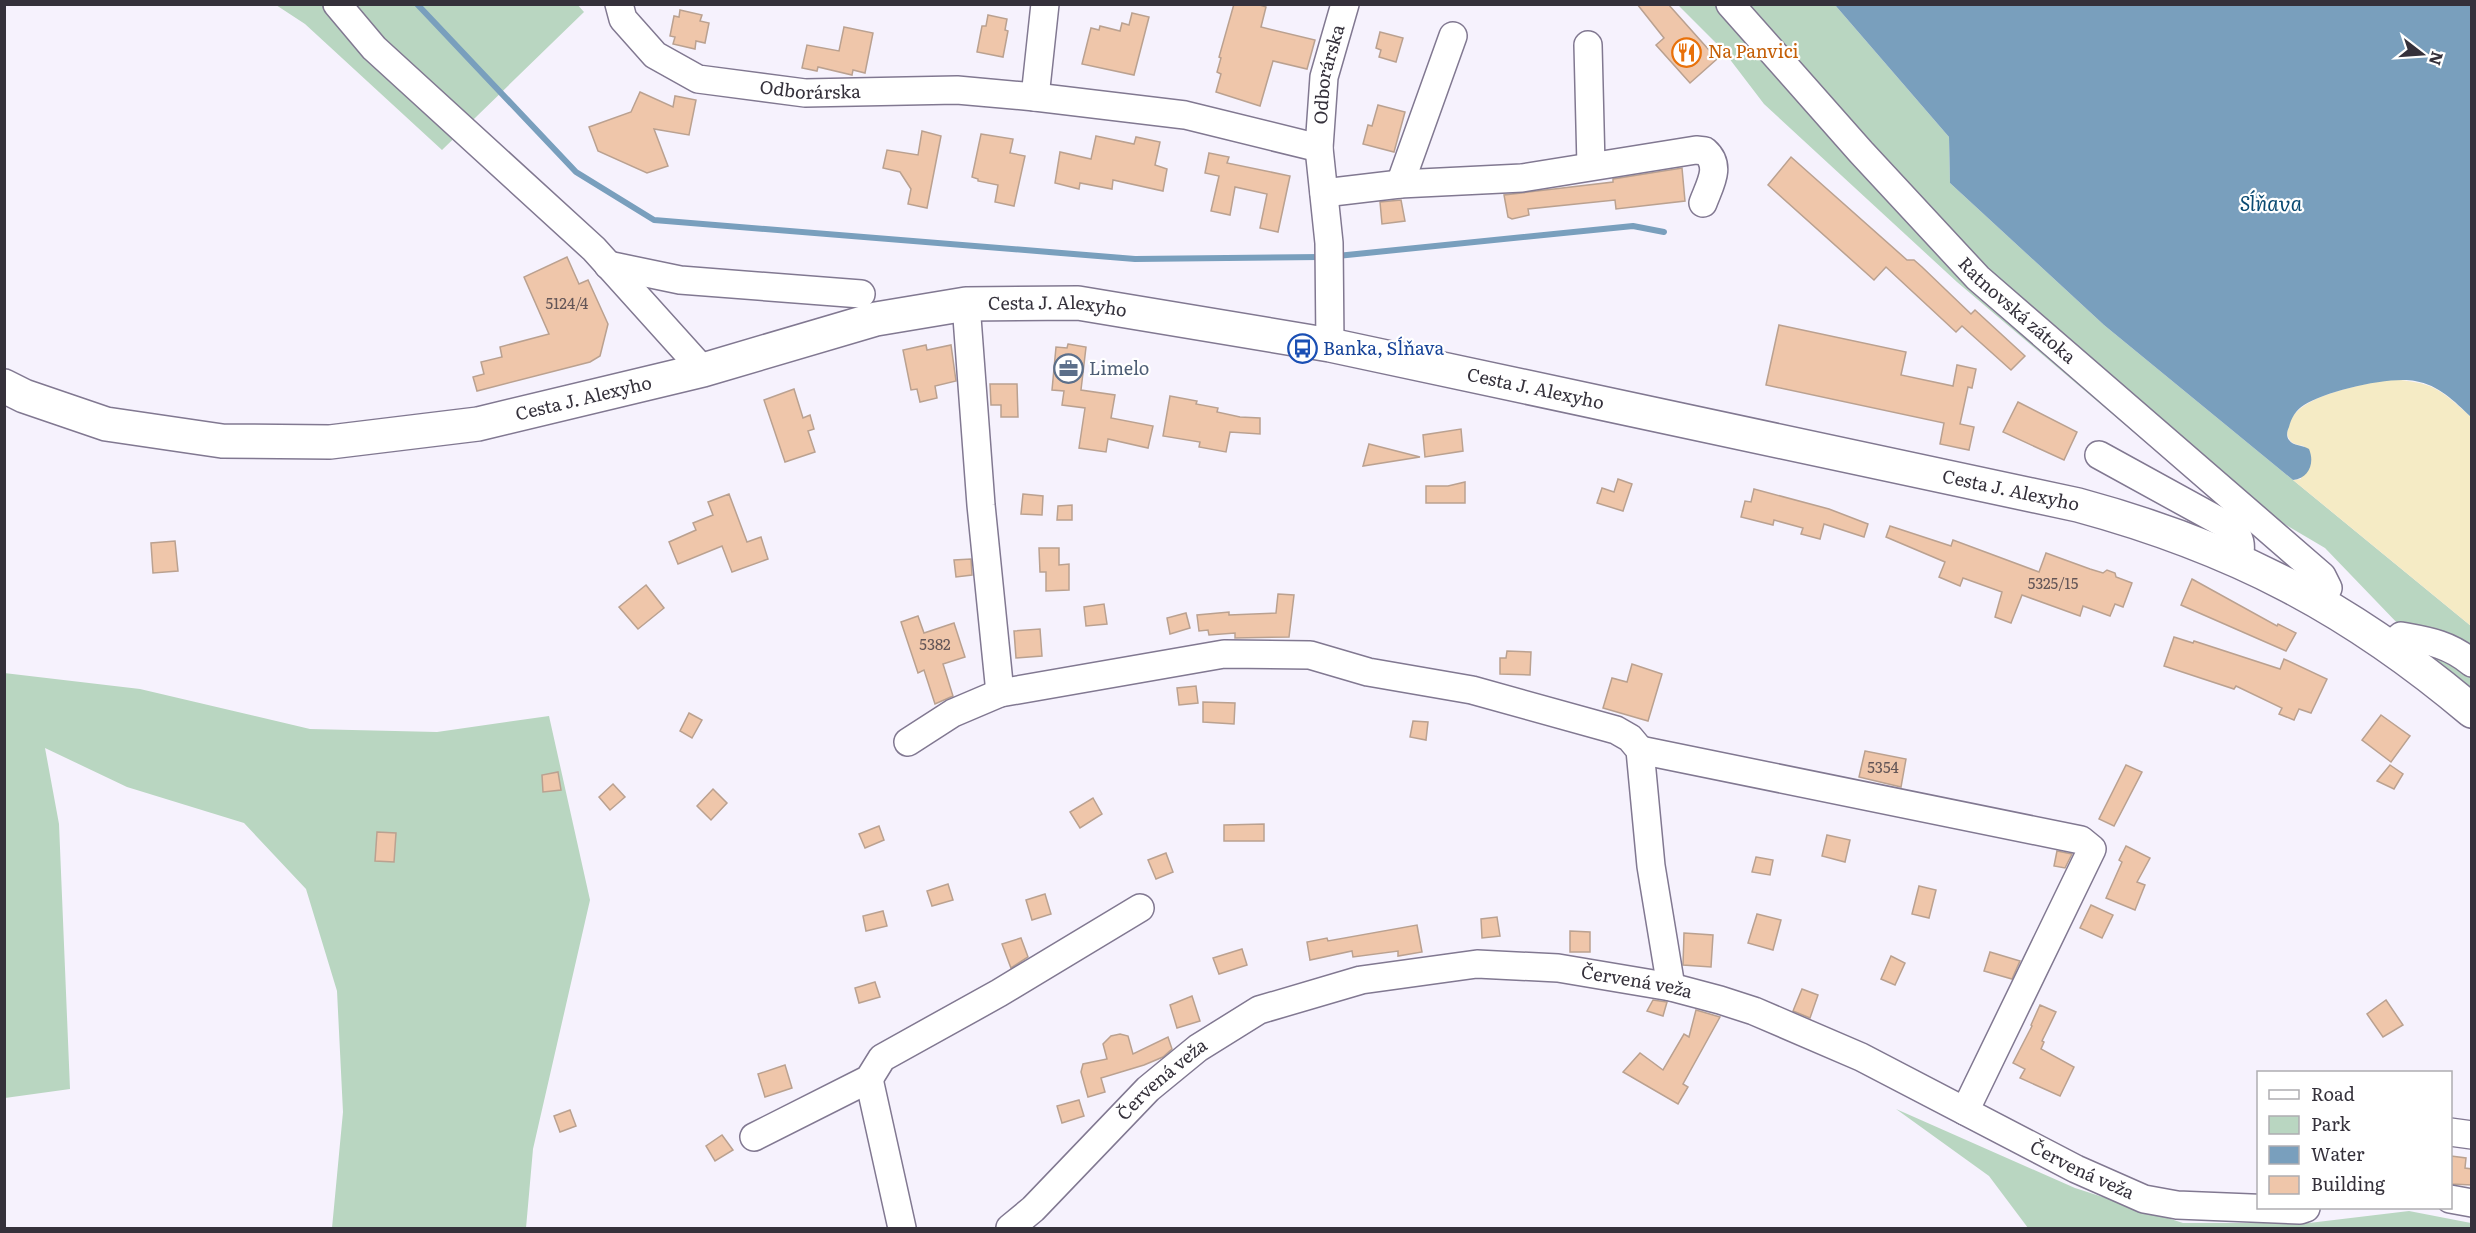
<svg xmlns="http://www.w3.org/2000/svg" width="2476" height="1233" font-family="Literata,serif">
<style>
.green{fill:#b9d6c1}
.sand{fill:#f5ebc5}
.water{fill:#799fbd}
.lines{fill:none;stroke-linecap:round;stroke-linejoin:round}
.stream{stroke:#799fbd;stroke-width:6}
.building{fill:#efc6aa;stroke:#baa190;stroke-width:1.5}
.minor-casing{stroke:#817891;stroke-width:30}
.major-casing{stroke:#817891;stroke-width:36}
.minor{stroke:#fff;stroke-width:27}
.major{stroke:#fff;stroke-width:33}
.labels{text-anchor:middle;stroke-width:4.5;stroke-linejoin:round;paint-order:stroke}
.number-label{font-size:15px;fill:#645657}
.food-label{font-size:18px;fill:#c56008;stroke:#fff;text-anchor:start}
.street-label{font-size:18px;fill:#35313b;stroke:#fff}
.transit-label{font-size:18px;fill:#164399;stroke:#fff;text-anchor:start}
.service-label{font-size:18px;fill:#4e5e75;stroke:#fff;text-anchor:start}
.water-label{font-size:20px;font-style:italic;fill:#094a72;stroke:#fff}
</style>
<rect width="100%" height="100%" fill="#f6f2fd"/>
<!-- green -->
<g class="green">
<polygon points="577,4 584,12 442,150 305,24 276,5"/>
<polygon points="1678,5 1835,5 1949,137 1950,183 2104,325 2471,626 2471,694 2427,654 2325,548 2145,442 1957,282 1764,104 1722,49"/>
<polygon points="4,673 140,689 310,729 437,732 549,716 590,900 533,1149 526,1228 332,1228 343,1112 337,991 306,889 244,823 127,787 45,748 59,824 70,1089 5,1098"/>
<polygon points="1896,1109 2075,1188 2183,1223 2309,1223 2409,1211 2471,1223 2471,1228 2028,1228 1989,1176"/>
</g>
<!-- sand -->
<path class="sand" d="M2388 379C2433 382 2439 388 2471 417V626L2293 480 2301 479 2304 446C2297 445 2291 444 2288 437 2286 432 2288 429 2289 424 2299 394 2361 386 2388 379Z"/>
<!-- water -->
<path class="water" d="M1835 5H2471V417C2454 401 2439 385 2415 381 2390 376 2326 391 2304 405 2296 410 2291 418 2289 427 2287 431 2286 436 2289 440 2293 446 2303 445 2309 449 2315 463 2309 478 2293 480L2104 325 1950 183 1949 137Z"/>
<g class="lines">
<!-- stream -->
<g class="stream">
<polyline points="417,4 576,172 654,220 1135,259 1321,257"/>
<polyline points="1337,256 1633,226 1664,232"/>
</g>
</g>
<!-- building -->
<g class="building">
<polygon points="1234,4 1257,4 1266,7 1261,27 1315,40 1307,69 1273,61 1260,106 1216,92 1221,74 1217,72 1221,58 1219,57"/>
<polygon points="1637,4 1668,4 1717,59 1690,83 1656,45 1664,38"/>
<polygon points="680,10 702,15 700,21 709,23 705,43 696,41 695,49 673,44 675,37 670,36 674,16 679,17"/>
<polygon points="1132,13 1149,17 1134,75 1082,64 1091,28 1099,30 1100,26 1120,31 1122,23 1129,25"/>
<polygon points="988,15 1007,19 1005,30 1008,31 1003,57 977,52 982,26 986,26"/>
<polygon points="844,27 873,33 865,73 853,70 852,75 818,67 817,71 802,68 807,45 839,51"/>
<polygon points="1380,32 1403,38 1396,62 1379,57 1381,50 1376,48"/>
<polygon points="640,92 673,107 675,96 696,100 689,135 654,129 668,166 647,173 598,151 589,127 631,112"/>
<polygon points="1378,105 1405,112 1394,152 1363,144 1368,125 1372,126"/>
<polygon points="922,131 941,136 927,208 908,204 911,189 900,172 883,168 887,150 918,155"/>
<polygon points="981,134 1013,139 1010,153 1025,156 1014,206 995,202 998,185 978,181 978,179 972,177"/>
<polygon points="1096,136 1134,144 1136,137 1160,142 1155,165 1167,169 1163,191 1113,180 1112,189 1080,183 1079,189 1055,183 1060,152 1091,159"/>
<polygon points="1209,153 1229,157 1227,163 1290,176 1278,232 1260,228 1267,194 1235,187 1230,215 1211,211 1219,176 1205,173"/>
<polygon points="1791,157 1907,260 1914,260 1922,267 1971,314 1975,310 2025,356 2011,370 1962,326 1956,332 1886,267 1874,280 1768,185"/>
<polygon points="1682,168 1685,201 1616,209 1615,200 1528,209 1529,215 1512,219 1508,217 1504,195 1613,182 1613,179"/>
<polygon points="1401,200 1405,221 1382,224 1380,202"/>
<polygon points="567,257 579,284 588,280 608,324 600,356 590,362 477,391 473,377 484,374 481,362 502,357 500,347 549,334 524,277"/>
<polygon points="1779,325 1906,352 1901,375 1953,386 1957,365 1976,369 1972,388 1968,387 1960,424 1974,427 1969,450 1940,444 1944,423 1766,385"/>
<polygon points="1068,344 1086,347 1081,390 1115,395 1111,418 1153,426 1148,448 1108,439 1106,452 1079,448 1085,408 1062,405 1064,391 1052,390 1056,347 1067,348"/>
<polygon points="926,345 927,350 951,345 956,381 935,386 937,398 920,402 917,389 911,390 903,350"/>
<polygon points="990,384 1017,384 1018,417 1001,417 1001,405 991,405"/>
<polygon points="794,389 803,418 810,415 814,429 808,431 815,452 785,462 764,400"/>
<polygon points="1170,396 1197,401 1196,404 1218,408 1217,412 1240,417 1260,418 1260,434 1230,432 1226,452 1199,447 1200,442 1163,436"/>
<polygon points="2018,402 2077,432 2064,460 2003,432"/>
<polygon points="1461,429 1463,451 1425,457 1423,435"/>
<polygon points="1369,444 1420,457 1363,466"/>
<polygon points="1618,479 1632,484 1623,511 1597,503 1602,488 1614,492"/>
<polygon points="1465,482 1465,503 1426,503 1426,486 1448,486"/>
<polygon points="1754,489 1829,509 1868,524 1864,537 1824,524 1820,539 1801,534 1803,528 1774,520 1773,525 1741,517 1745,501 1751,502"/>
<polygon points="729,494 747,542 761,537 768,559 732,572 722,546 678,564 669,542 696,530 693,523 713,515 708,502"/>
<polygon points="1023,494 1043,496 1042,515 1021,514"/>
<polygon points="1072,505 1072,520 1057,520 1058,506"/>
<polygon points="1890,526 1951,546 1953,540 2039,572 2046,553 2090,569 2103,573 2107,570 2115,573 2116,577 2132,583 2123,607 2115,604 2110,616 2083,606 2080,616 2022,595 2011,623 1995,617 2002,592 1963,578 1960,586 1939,577 1945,562 1886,537"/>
<polygon points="175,541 178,571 153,573 151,543"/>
<polygon points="1039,548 1059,548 1059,565 1069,564 1069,590 1046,591 1046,572 1040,572"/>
<polygon points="971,559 972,575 956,577 954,560"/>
<polygon points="2192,579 2277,626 2278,624 2296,633 2286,651 2181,605"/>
<polygon points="646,585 664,608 638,629 619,607"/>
<polygon points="1278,594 1294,595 1289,637 1235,638 1235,633 1209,635 1208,630 1199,631 1197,615 1229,612 1229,615 1276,613"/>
<polygon points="1104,604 1107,624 1086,626 1084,607"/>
<polygon points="1186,613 1190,628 1170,634 1167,618"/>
<polygon points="918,616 924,633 954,623 965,657 943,664 953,696 935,704 924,670 918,673 901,622"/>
<polygon points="1040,629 1042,656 1016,658 1014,631"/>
<polygon points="2174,637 2193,643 2194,641 2280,669 2284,659 2327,679 2311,713 2299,709 2294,720 2279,714 2282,708 2236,686 2234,689 2164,666"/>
<polygon points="1507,651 1531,652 1530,675 1500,674 1500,658 1506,658"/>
<polygon points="1632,664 1662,674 1648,721 1603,708 1612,678 1627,682"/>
<polygon points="1196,686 1198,703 1179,705 1177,688"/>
<polygon points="1203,702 1235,703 1234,724 1203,722"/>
<polygon points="689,713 702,720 692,738 680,731"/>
<polygon points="2381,715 2410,736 2391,762 2362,740"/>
<polygon points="1413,721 1428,722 1426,740 1410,737"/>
<polygon points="1865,751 1906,759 1901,787 1859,777"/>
<polygon points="2126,765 2142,772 2114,826 2099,819"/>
<polygon points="2390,765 2403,774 2394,789 2377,781"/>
<polygon points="558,772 561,790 543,792 542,775"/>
<polygon points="613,784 625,797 610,810 599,797"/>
<polygon points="713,789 727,803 711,820 697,806"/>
<polygon points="1093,798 1102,814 1080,828 1070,812"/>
<polygon points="1264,824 1264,841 1224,841 1224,825"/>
<polygon points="879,826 884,840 865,848 859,834"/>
<polygon points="377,832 396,833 394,862 375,861"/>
<polygon points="1827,835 1850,840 1845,862 1822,856"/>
<polygon points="2126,846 2150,858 2137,882 2145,885 2135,910 2106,898 2122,862 2119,860"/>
<polygon points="2057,851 2072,854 2065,868 2054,866"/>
<polygon points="1166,853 1173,872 1156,879 1148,860"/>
<polygon points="1756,857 1773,860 1770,875 1752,872"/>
<polygon points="948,884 953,900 932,906 927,891"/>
<polygon points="1919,886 1936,890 1929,918 1912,914"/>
<polygon points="1045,894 1051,914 1032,920 1026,900"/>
<polygon points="2091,905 2113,915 2102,938 2080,928"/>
<polygon points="883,911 887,926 866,931 863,916"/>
<polygon points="1757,914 1781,920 1773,950 1748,943"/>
<polygon points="1497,917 1500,936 1482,938 1481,919"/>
<polygon points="1417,925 1422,952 1398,956 1398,951 1353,957 1352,951 1310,960 1307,942 1327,938 1328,941"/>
<polygon points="1570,931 1590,932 1590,952 1570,952"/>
<polygon points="1684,933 1713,935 1711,967 1683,965"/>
<polygon points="1021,938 1028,957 1011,968 1002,944"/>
<polygon points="1242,949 1247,965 1219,974 1213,958"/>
<polygon points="1990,952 2020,961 2012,979 1984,971"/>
<polygon points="1891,956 1905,963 1895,985 1881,979"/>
<polygon points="875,982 880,997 859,1003 855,988"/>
<polygon points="1802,989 1818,995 1810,1018 1793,1011"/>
<polygon points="1192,996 1200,1021 1177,1028 1170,1005"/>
<polygon points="1653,1000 1667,1002 1663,1016 1647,1011"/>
<polygon points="2386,1000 2403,1025 2383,1037 2367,1014"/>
<polygon points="2040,1005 2056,1012 2042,1041 2044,1042 2041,1049 2074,1067 2060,1096 2020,1078 2025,1069 2013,1063 2032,1026 2031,1025"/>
<polygon points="1696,1010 1720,1017 1683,1084 1688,1087 1678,1104 1623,1072 1640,1053 1663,1070 1684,1034 1689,1037"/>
<polygon points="1120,1034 1128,1036 1133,1054 1168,1037 1172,1049 1163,1057 1144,1065 1101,1078 1105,1092 1088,1097 1081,1072 1083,1064 1107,1059 1103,1044 1111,1036"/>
<polygon points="785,1065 792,1088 765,1097 758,1074"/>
<polygon points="1079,1100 1084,1116 1062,1123 1057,1106"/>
<polygon points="570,1110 576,1126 560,1132 554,1116"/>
<polygon points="722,1135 733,1150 715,1161 706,1146"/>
<polygon points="2451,1156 2466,1158 2465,1168 2472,1169 2472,1185 2451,1184"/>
</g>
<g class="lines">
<defs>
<g id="minor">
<polyline points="337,4 374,48 594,249 703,370"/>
<path id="s1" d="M619 4 623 19 655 55 698 79 805 93 957 90 1035 97 1185 115 1319 148"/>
<path id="s2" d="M1730 4 1861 152 1978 278 2322 576 2328 588"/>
<polyline points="1588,45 1591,166"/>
<polyline points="1035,97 1045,4"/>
<polyline points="1400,184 1453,36"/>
<path d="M1324 193 1400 184 1522 178 1696 150 1705 151C1722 166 1710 184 1703 203"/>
<polyline points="608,265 680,280 861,294"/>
<polyline points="966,304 981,505 1000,693"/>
<path id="s3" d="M1330 345 1329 243 1319 148 1324 77 1345 4"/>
<path d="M2099 455 2230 527C2241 537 2242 545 2239 560"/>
<path d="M2390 646 2401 636C2429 641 2449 644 2472 663"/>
<polyline points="908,742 953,713 1000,693 1224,654 1310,655 1368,672 1472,690 1616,730 1630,738 1640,750 1651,866 1671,987"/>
<polyline points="1640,750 2081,840 2092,849 1965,1111"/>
<polyline points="869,1079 902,1228"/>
<polyline points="2450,1132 2472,1135"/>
<polyline points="754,1137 869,1079 882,1058 999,993 1140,908"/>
<polyline points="2450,1199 2472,1203"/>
<path id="s4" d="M1010 1228 1033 1209 1148 1089 1198 1048 1259 1010 1361 980 1477 964 1558 968 1671 987 1720 1000 1754 1011 1861 1057 2076 1169 2144 1199 2177 1205 2300 1210 2306 1208"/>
</g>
<g id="major">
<path id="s5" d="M4 386 24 396 106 424 222 441 330 442 478 424 703 370 876 319 966 304 1078 303 1330 345 2078 505C2233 547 2349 607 2472 711"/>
</g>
</defs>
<!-- minor casing -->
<use href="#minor" class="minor-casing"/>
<!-- major casing -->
<use href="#major" class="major-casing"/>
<!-- minor -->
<use href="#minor" class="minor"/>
<!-- major -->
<use href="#major" class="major"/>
</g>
<!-- icons -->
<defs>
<symbol id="restaurant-ring" viewBox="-11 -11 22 22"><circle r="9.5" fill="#fff" stroke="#e8710a" stroke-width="1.5"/><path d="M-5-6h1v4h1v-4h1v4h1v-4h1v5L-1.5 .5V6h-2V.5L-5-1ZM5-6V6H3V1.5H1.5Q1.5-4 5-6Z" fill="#e8710a"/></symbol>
<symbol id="bus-ring" viewBox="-11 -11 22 22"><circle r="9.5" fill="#fff" stroke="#1a4fb4" stroke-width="1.5"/><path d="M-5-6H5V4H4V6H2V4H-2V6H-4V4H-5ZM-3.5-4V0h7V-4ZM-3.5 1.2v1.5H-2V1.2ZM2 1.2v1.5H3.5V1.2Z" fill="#1a4fb4"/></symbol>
<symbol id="office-ring" viewBox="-11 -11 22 22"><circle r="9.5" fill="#fff" stroke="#5c6f8a" stroke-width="1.5"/><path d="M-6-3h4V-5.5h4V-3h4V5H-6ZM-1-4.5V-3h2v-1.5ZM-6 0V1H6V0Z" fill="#5c6f8a"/></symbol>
</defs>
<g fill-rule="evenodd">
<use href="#restaurant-ring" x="1670" y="36" width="33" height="33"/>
<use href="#bus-ring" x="1286" y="332" width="33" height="33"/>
<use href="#office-ring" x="1052" y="352" width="33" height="33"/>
</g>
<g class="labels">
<!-- number labels -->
<g class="number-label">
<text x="567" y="309">5124/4</text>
<text x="2053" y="589">5325/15</text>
<text x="935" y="650">5382</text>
<text x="1883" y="773">5354</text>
</g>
<!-- food labels -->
<g class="food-label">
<text x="1708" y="58">Na Panvici</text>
</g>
<!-- street labels -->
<g class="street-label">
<text dy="6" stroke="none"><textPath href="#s3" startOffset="272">Odborárska</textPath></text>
<text dy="6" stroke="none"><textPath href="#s1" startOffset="226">Odborárska</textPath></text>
<text dy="6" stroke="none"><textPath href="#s5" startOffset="1078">Cesta J. Alexyho</textPath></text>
<text dy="6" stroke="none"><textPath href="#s2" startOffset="420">Ratnovská zátoka</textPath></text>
<text dy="6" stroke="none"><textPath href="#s5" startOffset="1564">Cesta J. Alexyho</textPath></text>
<text dy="6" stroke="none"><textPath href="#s5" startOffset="592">Cesta J. Alexyho</textPath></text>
<text dy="6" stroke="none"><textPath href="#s5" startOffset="2050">Cesta J. Alexyho</textPath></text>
<text dy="6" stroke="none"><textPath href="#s4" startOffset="717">Červená veža</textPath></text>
<text dy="6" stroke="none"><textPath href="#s4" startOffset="213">Červená veža</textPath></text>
<text dy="6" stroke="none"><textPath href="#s4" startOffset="1203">Červená veža</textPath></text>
</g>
<!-- transit labels -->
<g class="transit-label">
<text x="1323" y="355">Banka, Sĺňava</text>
</g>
<!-- service labels -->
<g class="service-label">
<text x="1089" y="375">Limelo</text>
</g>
<!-- water labels -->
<g class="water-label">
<text x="2271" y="211">Sĺňava</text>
</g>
</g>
<!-- border -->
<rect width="2476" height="1233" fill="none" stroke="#35313b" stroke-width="12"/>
<!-- legend -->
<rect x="2257" y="1071" width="195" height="138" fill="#ffffff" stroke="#aeadb1" stroke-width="1.5"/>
<rect x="2269" y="1090" width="30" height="9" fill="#ffffff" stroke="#aeadb1" stroke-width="1.5"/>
<text x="2311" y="1101" font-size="18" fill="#35313b">Road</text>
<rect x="2269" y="1116" width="30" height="18" fill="#b9d6c1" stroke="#aeadb1" stroke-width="1.5"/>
<text x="2311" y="1131" font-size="18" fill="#35313b">Park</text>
<rect x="2269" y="1146" width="30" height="18" fill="#799fbd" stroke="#aeadb1" stroke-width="1.5"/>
<text x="2311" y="1161" font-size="18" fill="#35313b">Water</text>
<rect x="2269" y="1176" width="30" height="18" fill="#efc6aa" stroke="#aeadb1" stroke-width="1.5"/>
<text x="2311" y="1191" font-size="18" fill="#35313b">Building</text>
<!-- north arrow -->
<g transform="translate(2422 54) rotate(107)" stroke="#ffffff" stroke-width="4.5" paint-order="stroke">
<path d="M0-4.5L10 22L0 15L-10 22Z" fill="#35313b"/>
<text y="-9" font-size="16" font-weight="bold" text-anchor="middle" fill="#35313b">N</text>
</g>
</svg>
